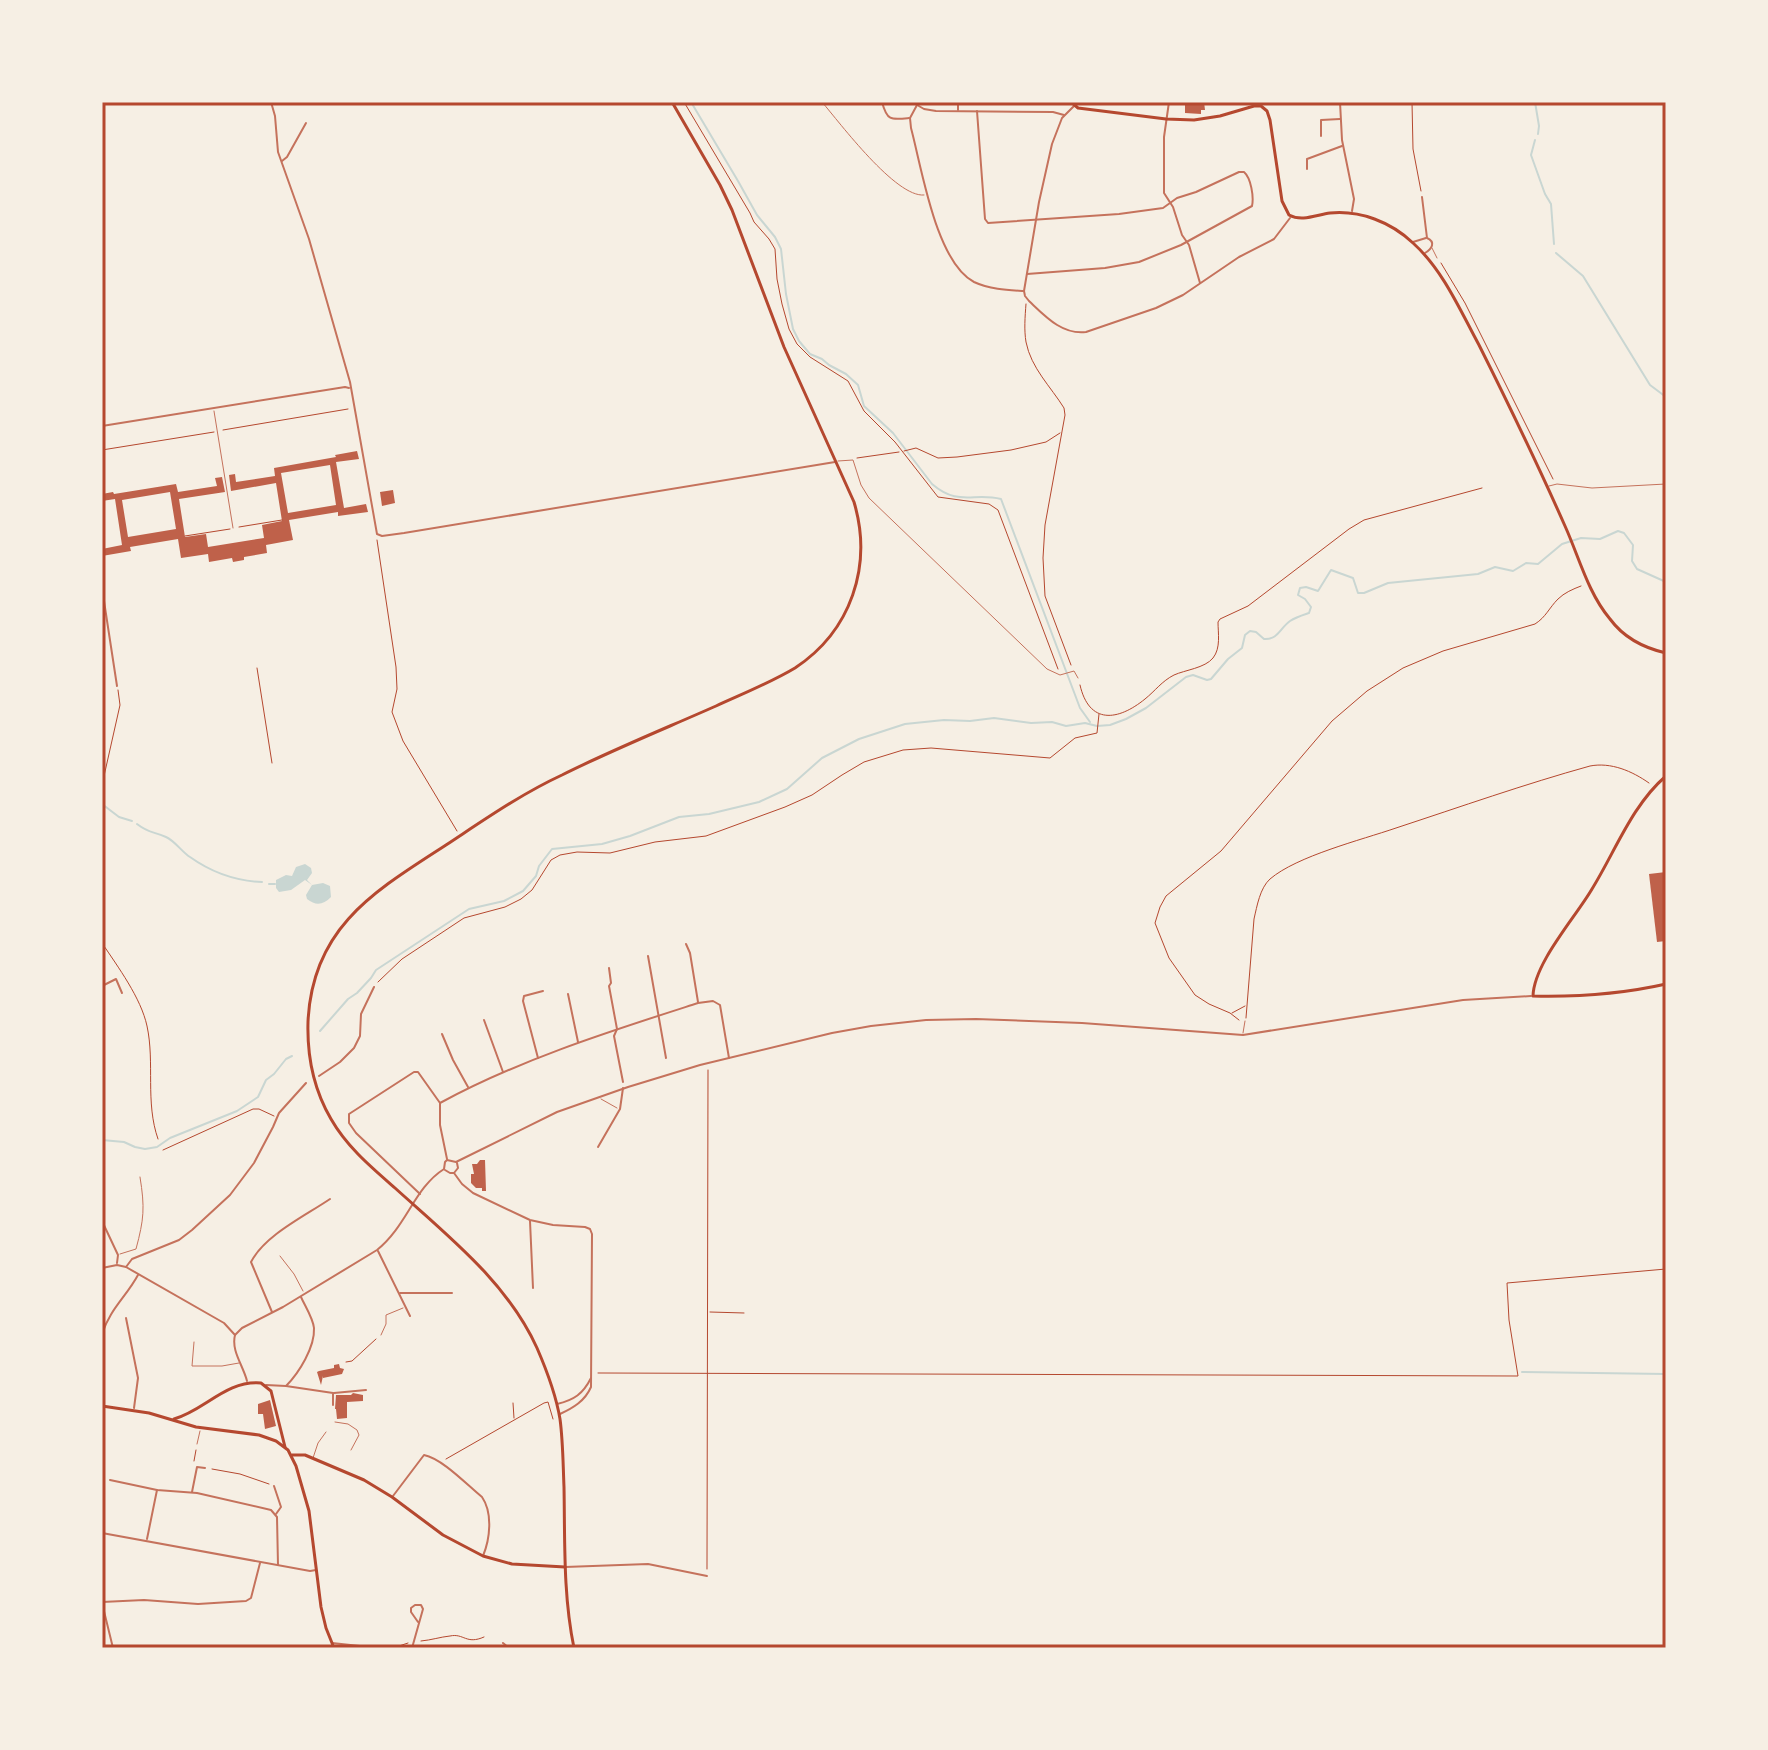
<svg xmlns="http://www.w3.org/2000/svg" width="1768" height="1750" font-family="Arial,sans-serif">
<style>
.water{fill:#c9d6d2}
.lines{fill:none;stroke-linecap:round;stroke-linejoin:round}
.stream{stroke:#c9d6d2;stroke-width:2}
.building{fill:#bf614a;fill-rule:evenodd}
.path{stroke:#b5482f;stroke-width:1}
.service{stroke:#c5725c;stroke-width:1}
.minor{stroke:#c5725c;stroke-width:2}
.secondary{stroke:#b5482f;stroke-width:3}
.neatline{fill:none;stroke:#b5482f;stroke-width:3}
</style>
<rect width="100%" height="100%" fill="#f6efe4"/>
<!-- water -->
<path class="water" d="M305 864 311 868 312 873 307 880 312 885 323 883 330 886 331 897C323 905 316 906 307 899L306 895 312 885 305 880 291 890 279 892 276 888V880L286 875 292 876 296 867Z"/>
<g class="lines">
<!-- stream -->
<g class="stream">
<path d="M691 102 738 181 757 215 775 237 781 249 786 294 793 329 799 341 810 354 822 359 829 365 846 374 858 385 864 406 893 433 932 484C959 507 973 492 1001 499L1080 708 1090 722"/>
<polyline points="1535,102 1539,126 1538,134"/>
<polyline points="1535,140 1531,155 1545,194 1551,204 1554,244"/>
<polyline points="1556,253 1583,276 1650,385 1666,397"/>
<polyline points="102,804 119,817 132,821"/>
<path d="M137 824C150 834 153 831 166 837 175 841 182 852 190 857 211 872 237 881 262 882"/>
<polyline points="269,884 275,884"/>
<path d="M320 1031 348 999 357 993 371 978 376 970 469 909 504 901 523 891 536 876 539 866 552 849 602 844 630 836 679 817 709 814 759 802 787 789 822 758 859 739 905 724 944 720 970 721 994 718 1031 723 1052 722 1066 726 1085 723 1097 726 1110 725 1126 719 1146 708 1186 677 1193 675 1207 680 1211 679 1228 659 1242 648 1245 635 1250 631 1256 632 1264 639C1278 640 1280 628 1290 621 1296 617 1303 615 1309 613L1311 607 1305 599 1298 595 1300 588 1306 587 1318 591 1331 570 1353 578 1358 593H1364L1388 583 1478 574 1495 567 1513 571 1526 563 1538 564 1562 544 1581 538 1600 539 1618 531 1624 533 1633 545 1632 561 1637 569 1666 582"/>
<polyline points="102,1140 124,1142 135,1147 145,1149 157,1147 170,1138 237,1111 258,1097 266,1080 274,1074 286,1059 292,1056"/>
<polyline points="1522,1372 1666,1374"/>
</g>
</g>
<!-- building -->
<g class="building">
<polygon points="1185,102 1204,102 1205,110 1201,110 1201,114 1185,113"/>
<path d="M357 451 359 459 336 462 344 508 366 504 368 512 338 516V512L289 520 293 540 266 545 267 553 244 557V560L233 562 232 558 209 562 208 554 181 558 178 539 130 547 131 551 102 556V549L122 545 115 499 102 501V494L113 492 114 494 176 484 178 492 217 486 215 478 222 477 225 492 179 499 185 537 206 534 208 547 264 538 262 525 282 521 276 483 231 491 229 475 235 474 236 482 275 476 274 468 336 457 335 455ZM330 465 336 505 288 513 281 473ZM170 492 176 529 128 537 122 500Z"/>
<polygon points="393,490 395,503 382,506 380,492"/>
<polygon points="1666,872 1666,941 1657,942 1649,874"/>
<polygon points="480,1160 485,1160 486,1191 482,1191 482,1188 476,1188 471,1183 471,1174 474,1174 472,1164 477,1164"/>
<polygon points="339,1364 340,1368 344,1369 342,1374 323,1378 323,1376 321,1385 317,1372 319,1371 334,1368 334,1365"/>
<polygon points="353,1393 363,1395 363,1401 347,1402 347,1418 337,1419 336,1409 335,1409 336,1395 351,1395"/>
<polygon points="270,1400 276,1426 265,1429 263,1414 258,1414 258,1404"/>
</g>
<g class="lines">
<!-- path -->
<g class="path">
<polyline points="684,102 750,213 754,222 769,239 775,249 777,279 782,304 789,329 797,344 810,357 848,381 864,411 895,442 938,497 989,504 998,510 1058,669"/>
<polyline points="1412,102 1413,149 1421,191"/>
<polyline points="1441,263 1465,303 1553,479"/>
<path d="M1026 304C1025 317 1024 330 1026 342 1031 368 1051 387 1064 408L1065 415 1045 525 1043 558 1045 596 1071 665"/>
<polyline points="223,430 348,409"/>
<polyline points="102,450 214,432"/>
<polyline points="904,451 916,448 938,458 957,457 1011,450 1046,442 1060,433"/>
<polyline points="857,458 899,452"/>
<polyline points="239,527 282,520"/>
<polyline points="185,536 230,529"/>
<polyline points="377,540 396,667 397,689 392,712 403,741 457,831"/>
<polyline points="257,668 272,763"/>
<path d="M1080 685C1089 725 1118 721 1145 699 1155 691 1162 681 1174 675 1185 670 1205 668 1213 658 1221 648 1218 633 1218 622L1220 619 1248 606 1349 529 1364 520 1482 488"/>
<polyline points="102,785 120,705 118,690"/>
<path d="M102 943C118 967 141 998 147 1026 155 1063 145 1102 158 1139"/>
<polyline points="378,982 402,959 464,918 505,907 521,899 532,890 551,860 560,855 577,852 610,853 655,842 706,836 785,807 812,795 842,775 864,762 903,750 931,748 1050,758 1075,738 1097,733 1099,714"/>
<polyline points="1232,1013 1245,1006"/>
<path d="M1246 1018 1254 919C1257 906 1260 888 1270 879 1297 856 1361 840 1396 828 1460 807 1525 784 1590 766 1611 762 1632 771 1649 783"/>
<path d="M1239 1020 1230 1013 1209 1004 1195 995 1169 958 1155 923 1160 907 1166 896 1221 851 1332 721 1367 691 1403 668 1443 651 1535 624C1546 617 1549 608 1558 599 1564 593 1573 589 1581 586"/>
<polyline points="163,1150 253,1109 259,1109 274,1116"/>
<polyline points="710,1312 744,1313"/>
<polyline points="346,1362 352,1361 376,1339"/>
<polyline points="598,1373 1518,1376 1509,1320 1507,1283 1666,1269"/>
<polyline points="513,1403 514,1418"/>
<polyline points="446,1459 544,1403 548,1402 553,1419"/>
<polyline points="194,1461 196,1450"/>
<polyline points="212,1469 240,1474 269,1484"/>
<polyline points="707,1569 708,1070"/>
<path d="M421 1641C432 1640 440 1637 450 1636 464 1633 466 1645 484 1637"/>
<polyline points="374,1647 383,1648"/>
<polyline points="393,1648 408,1643"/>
</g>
<!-- service -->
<g class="service">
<path d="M822 102C840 123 896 198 924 195"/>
<polyline points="1432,248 1437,258"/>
<polyline points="214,411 233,528"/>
<polyline points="838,461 853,460 861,485 869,498 1047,669 1060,675 1074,671 1078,678"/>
<polyline points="1549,486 1557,484 1592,488 1666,484"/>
<polyline points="1243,1033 1245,1021"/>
<polyline points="601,1099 617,1108"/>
<path d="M120 1254 136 1249C144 1219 145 1208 140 1177"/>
<polyline points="280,1256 294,1274 303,1291"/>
<polyline points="381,1335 386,1324 386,1315 403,1308"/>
<polyline points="194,1342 192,1366 222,1366 239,1363"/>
<polyline points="335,1422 348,1424 357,1430 359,1435 351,1450"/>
<polyline points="197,1444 200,1431"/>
<polyline points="313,1458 318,1443 326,1432"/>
<polyline points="318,1648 331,1647"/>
</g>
<!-- minor -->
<g class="minor">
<polyline points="271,102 275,116 278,152 309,239 350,382 377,534 382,536 404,533 835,462"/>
<path d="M882 102C887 121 891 120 909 118"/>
<polyline points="912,102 924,109 936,111 1053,112 1064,115"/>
<polyline points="1169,102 1164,137 1164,193 1173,207 1182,235 1189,245 1200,283"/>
<polyline points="1340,102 1342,140 1354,199 1352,211"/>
<path d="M917 105 910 118 911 128C922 169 936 262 974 282 989 289 1007 290 1023 291"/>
<path d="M1074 106 1062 118 1052 144 1039 202 1024 291 1025 296 1029 301C1045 316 1062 335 1086 332L1156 308 1183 295 1239 257 1274 239 1290 218"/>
<polyline points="958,110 958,102"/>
<path d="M977 111 985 219 988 223 1119 214 1163 208 1177 198 1196 192 1239 172H1244C1251 178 1254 197 1252 206L1181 245 1139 262 1105 268 1027 274"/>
<polyline points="1321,136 1321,120 1340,119"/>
<polyline points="282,161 287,157 306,123"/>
<polyline points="1307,169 1307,159 1342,146"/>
<path d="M1422 197 1427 238C1436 242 1432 249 1425 253"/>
<polyline points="1413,242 1426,238"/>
<polyline points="102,426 345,387 349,388"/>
<polyline points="102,588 117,686"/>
<polyline points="686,944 690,953 698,1002"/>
<polyline points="648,956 666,1058"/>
<polyline points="609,968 611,983 609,986 617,1029 614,1036 623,1082"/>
<polyline points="102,986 116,979 122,993"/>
<polyline points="568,994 578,1042"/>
<polyline points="484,1020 503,1072"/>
<polyline points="442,1034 453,1060 468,1087"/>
<polyline points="538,1058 523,1001 524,996 543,991"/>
<polyline points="319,1076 340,1062 354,1048 360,1036 361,1014 374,987"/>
<path d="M440 1103C521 1059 611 1031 698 1003L713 1001 720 1005 729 1058"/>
<polyline points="598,1147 620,1109 623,1088"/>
<polyline points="445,1170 450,1173 454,1173 458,1168 457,1163"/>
<path d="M454 1173 462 1184 473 1193 530 1220 553 1225 585 1227 590 1229 592 1234 591 1387C585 1401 573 1408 560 1414"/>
<polyline points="420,1194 356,1133 349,1123 349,1114 414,1072 418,1072 440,1103 440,1125 447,1159"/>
<polyline points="102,1221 118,1255 117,1263"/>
<polyline points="530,1221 533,1288"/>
<polyline points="378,1251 410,1316"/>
<polyline points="126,1267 132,1259 179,1240 192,1230 230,1195 254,1163 273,1127 279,1113 306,1083"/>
<path d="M102 1268 117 1265 126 1267 224 1323 235 1335C231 1351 243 1365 247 1381"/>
<polyline points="400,1293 452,1293"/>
<path d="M272 1312 251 1262C265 1235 305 1216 330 1199"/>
<polyline points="126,1318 138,1378 134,1408"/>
<path d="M102 1334C110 1309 126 1297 138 1275"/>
<path d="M235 1335 242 1328 283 1307 377 1250C407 1226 414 1188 444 1169L445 1162 447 1160 456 1162 557 1112 628 1087 700 1065 832 1033 871 1026 926 1020 976 1019 1082 1023 1243 1035 1463 1000 1531 996"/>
<polyline points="266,1385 286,1386 333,1393 333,1405"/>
<path d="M286 1386C299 1373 315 1347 314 1328 313 1318 305 1306 301 1297"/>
<polyline points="334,1393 366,1390"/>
<path d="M557 1404C574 1400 583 1394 591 1378"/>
<polyline points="110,1480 157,1490 197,1493 271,1510 277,1517 278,1565"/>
<polyline points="274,1486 281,1507 276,1514"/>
<polyline points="192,1492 197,1467 205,1468"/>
<path d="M393 1496 424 1455C443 1459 467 1485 482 1497 493 1513 490 1539 483 1556"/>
<polyline points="102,1533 310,1571 316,1570"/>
<polyline points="147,1539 157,1490"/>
<polyline points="565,1567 648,1564 707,1576"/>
<polyline points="102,1602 144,1600 198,1604 246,1601 251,1598 260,1563"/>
<polyline points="102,1603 113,1648"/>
<polyline points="332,1643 369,1647"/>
<polyline points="503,1643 509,1648"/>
<polyline points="412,1648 423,1609 421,1605 415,1605 411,1608 411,1612 418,1622"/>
</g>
<!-- secondary -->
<g class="secondary">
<path d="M1071 102 1078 108 1166 119 1194 120 1220 116 1254 106H1261L1267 111 1270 120 1282 201 1289 215C1302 222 1316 215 1330 213 1360 210 1391 222 1413 243 1443 270 1460 310 1479 345 1509 405 1538 465 1565 526 1579 557 1588 593 1610 619 1624 638 1644 648 1666 653"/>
<path d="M1666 776C1632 805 1615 852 1592 889 1575 918 1534 963 1533 996 1578 997 1622 994 1666 984"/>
<polyline points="102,1406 149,1413 196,1427 259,1435 276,1441 288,1450 296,1466 309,1511 321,1607 326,1628 334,1648"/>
<path d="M174 1419C204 1411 226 1380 261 1383L271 1391 285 1447"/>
<polyline points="292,1455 305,1455 364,1480 392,1497 443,1535 483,1556 512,1564 565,1567"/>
<path d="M574 1648C563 1595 565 1540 564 1487 563 1464 563 1441 560 1419 556 1395 547 1371 537 1348 507 1282 448 1236 395 1188 371 1167 347 1147 331 1119 314 1090 307 1056 308 1022 312 927 375 891 446 845 484 820 521 794 562 775 612 750 664 729 716 706 742 694 770 683 795 668 851 631 873 566 854 502L784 347 732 210 720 185 672 102"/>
</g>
</g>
<!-- border -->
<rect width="1768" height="1750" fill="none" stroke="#f6efe4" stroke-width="208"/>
<rect x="104" y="104" width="1560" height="1542" class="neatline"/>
</svg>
